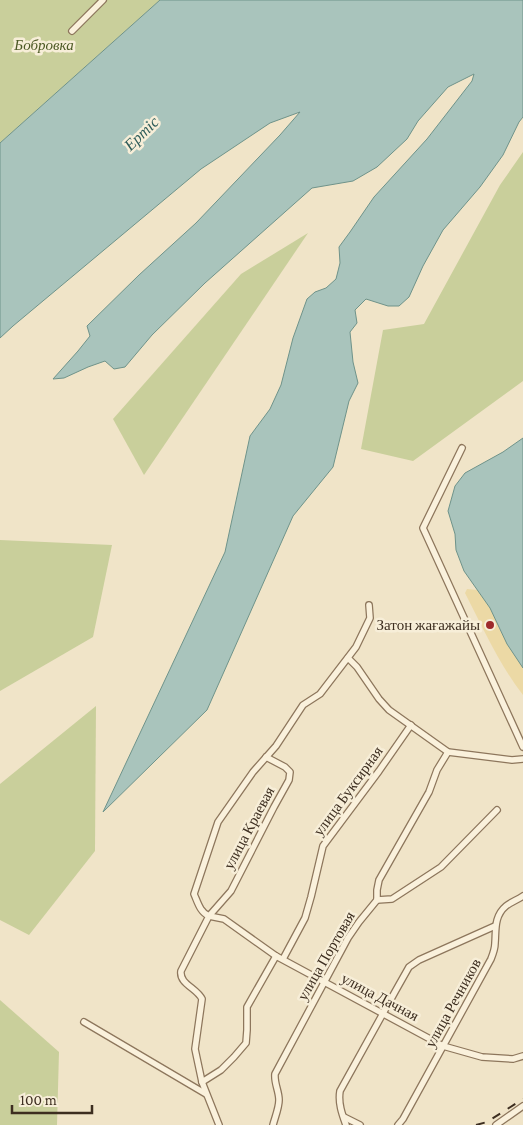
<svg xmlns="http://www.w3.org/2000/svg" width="523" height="1125" font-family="'Crimson Pro',serif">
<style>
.green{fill:#c9cf9b}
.sand{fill:#ecd9a5}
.water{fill:#a9c4bc;stroke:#6f938a}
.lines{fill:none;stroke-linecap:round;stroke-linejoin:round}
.street-casing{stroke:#8d765c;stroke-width:8}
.street{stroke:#faf1dc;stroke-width:5.5}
.rail{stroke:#3d2e20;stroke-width:2;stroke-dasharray:9 9;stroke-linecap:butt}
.poi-dot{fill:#9e2a2b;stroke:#f7eed8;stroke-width:2}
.labels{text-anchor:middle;stroke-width:5;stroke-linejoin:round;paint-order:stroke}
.park-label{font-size:15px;font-style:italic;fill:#4d5a26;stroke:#f7eed8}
.poi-label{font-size:15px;fill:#3d2e20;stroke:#f7eed8;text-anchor:end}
.street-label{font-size:15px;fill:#3d2e20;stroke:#f7eed8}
.water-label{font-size:16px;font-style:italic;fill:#2f5d5a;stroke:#f7eed8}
</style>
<rect width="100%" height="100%" fill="#f0e4c8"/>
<!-- green -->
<g class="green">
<polygon points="0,0 160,0 0,143"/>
<polygon points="523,152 523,381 413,461 361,449 383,330 424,324 500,185"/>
<polygon points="308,233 144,475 113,419 241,274"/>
<polygon points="0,540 112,545 93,637 0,691"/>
<polygon points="96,706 95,851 29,935 0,920 0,784"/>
<polygon points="0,1000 59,1052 57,1125 0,1125"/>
</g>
<!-- sand -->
<path class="sand" d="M467 589 477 590 490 608 507 644 523 668V695C499 664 483 628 465 593Z"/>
<!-- water -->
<g class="water">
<polygon points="160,0 523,0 523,117 519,122 503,155 480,187 443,230 423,266 409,297 399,306 388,306 366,299 355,310 357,323 350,332 353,362 358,383 349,401 333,467 293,516 207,710 103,812 225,552 250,436 270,409 281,385 293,338 307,299 315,292 326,288 336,279 340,263 339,247 350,232 374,197 427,139 472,81 474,74 448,87 418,121 407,139 377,167 353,181 312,188 205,283 152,335 125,367 114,369 105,361 88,367 64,378 53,379 78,351 90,336 87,326 139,275 196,223 280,135 300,112 270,123 201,169 13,326 0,338 0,143"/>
<polygon points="523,438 523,668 507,644 490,608 464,571 456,550 455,534 448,511 455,486 465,473 503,452"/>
</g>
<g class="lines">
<defs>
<g id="street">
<polyline points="72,31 103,0"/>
<polyline points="462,448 423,528 523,747"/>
<polyline points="348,658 357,667 379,699 389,710 448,752 512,760 523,759"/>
<polyline points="377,900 392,899 441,867 497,810"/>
<polyline points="209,916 224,919 276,956 443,1046 482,1057 513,1059 523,1056"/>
<polyline points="209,916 231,891 274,807 289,780 290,772 285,767 266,757"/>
<polyline points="283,959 305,918 311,897 323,846 379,771 411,725"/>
<polyline points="84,1022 206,1094"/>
<polyline points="202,1082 221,1070 234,1057 246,1043 247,1030 247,1007 276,956"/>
<polyline points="344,1117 360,1125"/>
<path d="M219 1125 202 1082 195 1049 202 999C197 988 179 984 181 971L209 916C200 912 198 903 194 894L218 822 253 772 276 746 303 705 320 694 356 647 370 618 369 605"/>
<path d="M273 1125C275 1117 279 1108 279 1100 279 1091 274 1083 275 1074L348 938 359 922 377 900V890L379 880 429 792 437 770 448 752"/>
<path d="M346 1125C342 1114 338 1103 340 1091L396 990 409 967 419 960 495 926"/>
<path d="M398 1125 403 1119 491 959C493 954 495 949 495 943 496 930 494 916 506 906 511 902 517 900 523 896"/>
<polyline points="496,1125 523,1106"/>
</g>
</defs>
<!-- street casing -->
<use href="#street" class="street-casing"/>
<!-- street -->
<use href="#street" class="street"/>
<!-- rail -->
<polyline class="rail" points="476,1125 487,1122 523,1099"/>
</g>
<!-- markers -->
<circle class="poi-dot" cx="490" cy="625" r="5"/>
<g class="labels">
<!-- park labels -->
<g class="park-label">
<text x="44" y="50">Бобровка</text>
</g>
<!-- poi labels -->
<g class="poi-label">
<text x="480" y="630">Затон жағажайы</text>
</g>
<!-- street labels -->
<g class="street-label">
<text transform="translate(348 791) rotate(-54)" y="5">улица Буксирная</text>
<text transform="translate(249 828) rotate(-62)" y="5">улица Краевая</text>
<text transform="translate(326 956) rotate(-60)" y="5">улица Портовая</text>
<text transform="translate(380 997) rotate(28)" y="5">улица Дачная</text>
<text transform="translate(453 1003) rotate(-61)" y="5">улица Речников</text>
</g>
<!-- water labels -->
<g class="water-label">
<text transform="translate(141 133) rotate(-44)" y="6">Ертіс</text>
</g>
</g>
<!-- scale -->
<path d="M12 1105v8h80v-8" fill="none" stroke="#3d2e20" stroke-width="2.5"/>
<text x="20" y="1105" font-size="15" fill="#3d2e20" stroke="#f7eed8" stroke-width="4" paint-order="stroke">100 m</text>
</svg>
